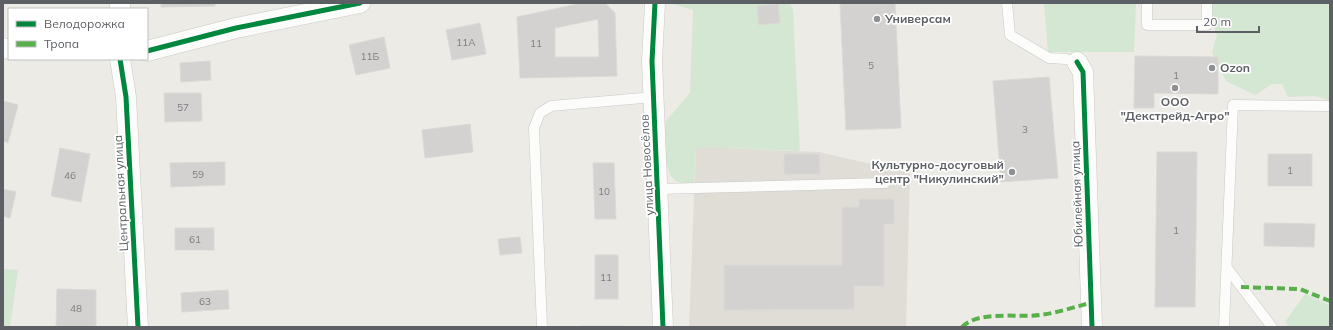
<svg xmlns="http://www.w3.org/2000/svg" width="1333" height="330" font-family="Mulish,sans-serif">
<style>
.education{fill:#dfddd6}
.green{fill:#d4e7d2}
.building{fill:#d3d2d0;stroke:#dbd9d5;fill-rule:evenodd}
.lines{fill:none;stroke-linecap:round;stroke-linejoin:round}
.lane-casing{stroke:#c8c9c8;stroke-width:11}
.street-casing{stroke:#c8c9c8;stroke-width:21}
.lane{stroke:#fcfcfb;stroke-width:10}
.street{stroke:#fcfcfb;stroke-width:20}
.quiet{stroke:#58b04a;stroke-width:4;stroke-dasharray:8 4;stroke-linecap:butt}
.cycleway-casing{stroke:#fff;stroke-width:8}
.cycleway{stroke:#00873e;stroke-width:5}
.poi-dot{fill:#8e9092;stroke:#fff;stroke-width:1.5}
.labels{text-anchor:middle;stroke-width:3.5;stroke-linejoin:round;paint-order:stroke}
.number-label{font-size:10px;fill:#7b7d80}
.poi-label{font-size:12px;font-weight:bold;fill:#5c5f64;stroke:#fff;text-anchor:start}
.street-label{font-size:12px;fill:#5c5f64;stroke:#fff}
</style>
<rect width="100%" height="100%" fill="#ecebe6"/>
<!-- education -->
<polygon class="education" points="696,147 819,152 910,173 906,327 689,327"/>
<!-- green -->
<g class="green">
<path d="M669 3H790L793 10 800 151 696 147 694 183C690 183 683 184 678 182 662 176 666 137 665 122L690 93 693 10Z"/>
<polygon points="1044,3 1136,3 1134,52 1048,52"/>
<polygon points="1213,3 1330,3 1330,100 1315,96 1288,97 1282,84 1272,84 1255,95 1226,81 1212,52 1217,35 1212,21"/>
<polygon points="3,269 18,270 10,327 3,327"/>
<polygon points="1305,294 1330,305 1330,327 1289,327 1285,322"/>
</g>
<!-- building -->
<g class="building">
<polygon points="161,3 215,3 215,6 161,7"/>
<path d="M582 3H605L615 13 617 76 520 78 517 17ZM598 19 599 57H555V28Z"/>
<polygon points="840,3 895,3 901,128 846,130"/>
<polygon points="778,4 780,23 759,25 757,6"/>
<polygon points="480,23 486,54 452,60 446,30"/>
<polygon points="384,37 390,68 356,75 349,45"/>
<polygon points="1135,56 1218,57 1218,94 1154,93 1154,108 1134,108"/>
<polygon points="210,61 211,80 181,82 180,63"/>
<polygon points="1049,77 1058,178 1001,182 993,81"/>
<polygon points="164,93 201,93 202,121 165,122"/>
<polygon points="3,101 18,105 8,143 3,141"/>
<polygon points="470,124 473,152 425,158 422,130"/>
<polygon points="60,148 90,154 81,202 51,196"/>
<polygon points="1157,152 1197,152 1195,307 1155,307"/>
<polygon points="784,154 819,154 820,174 784,174"/>
<rect x="1268" y="154" width="44" height="32"/>
<polygon points="225,162 225,185 171,187 170,163"/>
<polygon points="593,163 614,163 616,219 595,219"/>
<polygon points="3,189 16,192 10,218 3,216"/>
<polygon points="859,199 894,199 894,224 884,224 884,286 854,286 854,309 724,310 724,265 842,265 842,207 859,207"/>
<polygon points="1264,223 1315,224 1314,247 1264,246"/>
<rect x="175" y="228" width="39" height="22"/>
<polygon points="520,237 522,253 500,255 498,239"/>
<rect x="595" y="255" width="23" height="44"/>
<polygon points="57,289 96,290 96,327 56,327"/>
<polygon points="228,290 229,309 182,312 181,293"/>
<rect x="581" y="326" width="42" height="1"/>
</g>
<g class="lines">
<defs>
<g id="lane">
<polyline points="1007,3 1010,35 1049,58 1066,59 1077,62"/>
<polyline points="1147,3 1147,25 1207,25 1207,3"/>
<polyline points="658,189 885,183"/>
<polyline points="1227,268 1272,327"/>
<polyline points="542,327 534,128 540,113 551,106 654,97"/>
<polyline points="1224,327 1233,105 1330,106"/>
</g>
<g id="street">
<polyline points="120,3 120,9"/>
<polyline points="655,3 652,61 663,327"/>
<polyline points="3,48 9,49"/>
<polyline points="147,51 236,28 360,3"/>
<polyline points="120,59 126,97 138,327"/>
<polyline points="1077,62 1083,72 1092,327"/>
</g>
</defs>
<!-- lane casing -->
<use href="#lane" class="lane-casing"/>
<!-- street casing -->
<use href="#street" class="street-casing"/>
<!-- lane -->
<use href="#lane" class="lane"/>
<!-- street -->
<use href="#street" class="street"/>
<!-- quiet -->
<g class="quiet">
<polyline points="1241,287 1300,289 1330,301"/>
<path d="M962 327C979 310 1018 318 1040 315 1057 313 1074 307 1090 303"/>
</g>
<defs>
<g id="cycleway">
<polyline points="655,3 652,61 663,327"/>
<polyline points="147,51 236,28 360,3"/>
<polyline points="120,59 126,97 138,327"/>
<polyline points="1077,62 1083,72 1092,327"/>
</g>
</defs>
<!-- cycleway casing -->
<use href="#cycleway" class="cycleway-casing"/>
<!-- cycleway -->
<use href="#cycleway" class="cycleway"/>
</g>
<!-- markers -->
<g class="poi-dot">
<circle cx="877" cy="19" r="4"/>
<circle cx="1212" cy="68" r="4"/>
<circle cx="1175" cy="88" r="4"/>
<circle cx="1012" cy="172" r="4"/>
</g>
<g class="labels">
<!-- number labels -->
<g class="number-label">
<text x="466" y="46">11А</text>
<text x="536" y="47">11</text>
<text x="370" y="60">11Б</text>
<text x="871" y="69">5</text>
<text x="1176" y="79">1</text>
<text x="183" y="111">57</text>
<text x="1025" y="133">3</text>
<text x="1290" y="174">1</text>
<text x="198" y="178">59</text>
<text x="70" y="179">46</text>
<text x="604" y="195">10</text>
<text x="1176" y="234">1</text>
<text x="195" y="243">61</text>
<text x="606" y="281">11</text>
<text x="205" y="305">63</text>
<text x="76" y="312">48</text>
</g>
<!-- poi labels -->
<g class="poi-label">
<text x="885" y="23">Универсам</text>
<text x="1220" y="72">Ozon</text>
<text x="1175" y="106" text-anchor="middle">ООО<tspan x="1175" dy="14">"Декстрейд-Агро"</tspan></text>
<text x="1004" y="169" text-anchor="end">Культурно-досуговый<tspan x="1004" dy="14">центр "Никулинский"</tspan></text>
</g>
<!-- street labels -->
<g class="street-label">
<text transform="translate(647 165) rotate(-93)" y="4">улица Новосёлов</text>
<text transform="translate(121 193) rotate(-93)" y="4">Центральная улица</text>
<text transform="translate(1077 194) rotate(-92)" y="4">Юбилейная улица</text>
</g>
</g>
<!-- border -->
<rect width="1333" height="330" fill="none" stroke="#5c5f64" stroke-width="8"/>
<!-- legend -->
<rect x="8" y="8" width="140" height="52" fill="#ffffff" stroke="#bebfc1"/>
<rect x="16" y="21" width="20" height="6" fill="#00873e" stroke="#bebfc1"/>
<text x="44" y="28" font-size="12" fill="#5c5f64">Велодорожка</text>
<rect x="16" y="41" width="20" height="6" fill="#58b04a" stroke="#bebfc1"/>
<text x="44" y="48" font-size="12" fill="#5c5f64">Тропа</text>
<!-- scale -->
<path d="M1197 26v6h62v-6" fill="none" stroke="#5c5f64" stroke-width="2"/>
<text x="1203" y="26" font-size="12" fill="#5c5f64" stroke="#ffffff" stroke-width="3" paint-order="stroke">20 m</text>
</svg>
